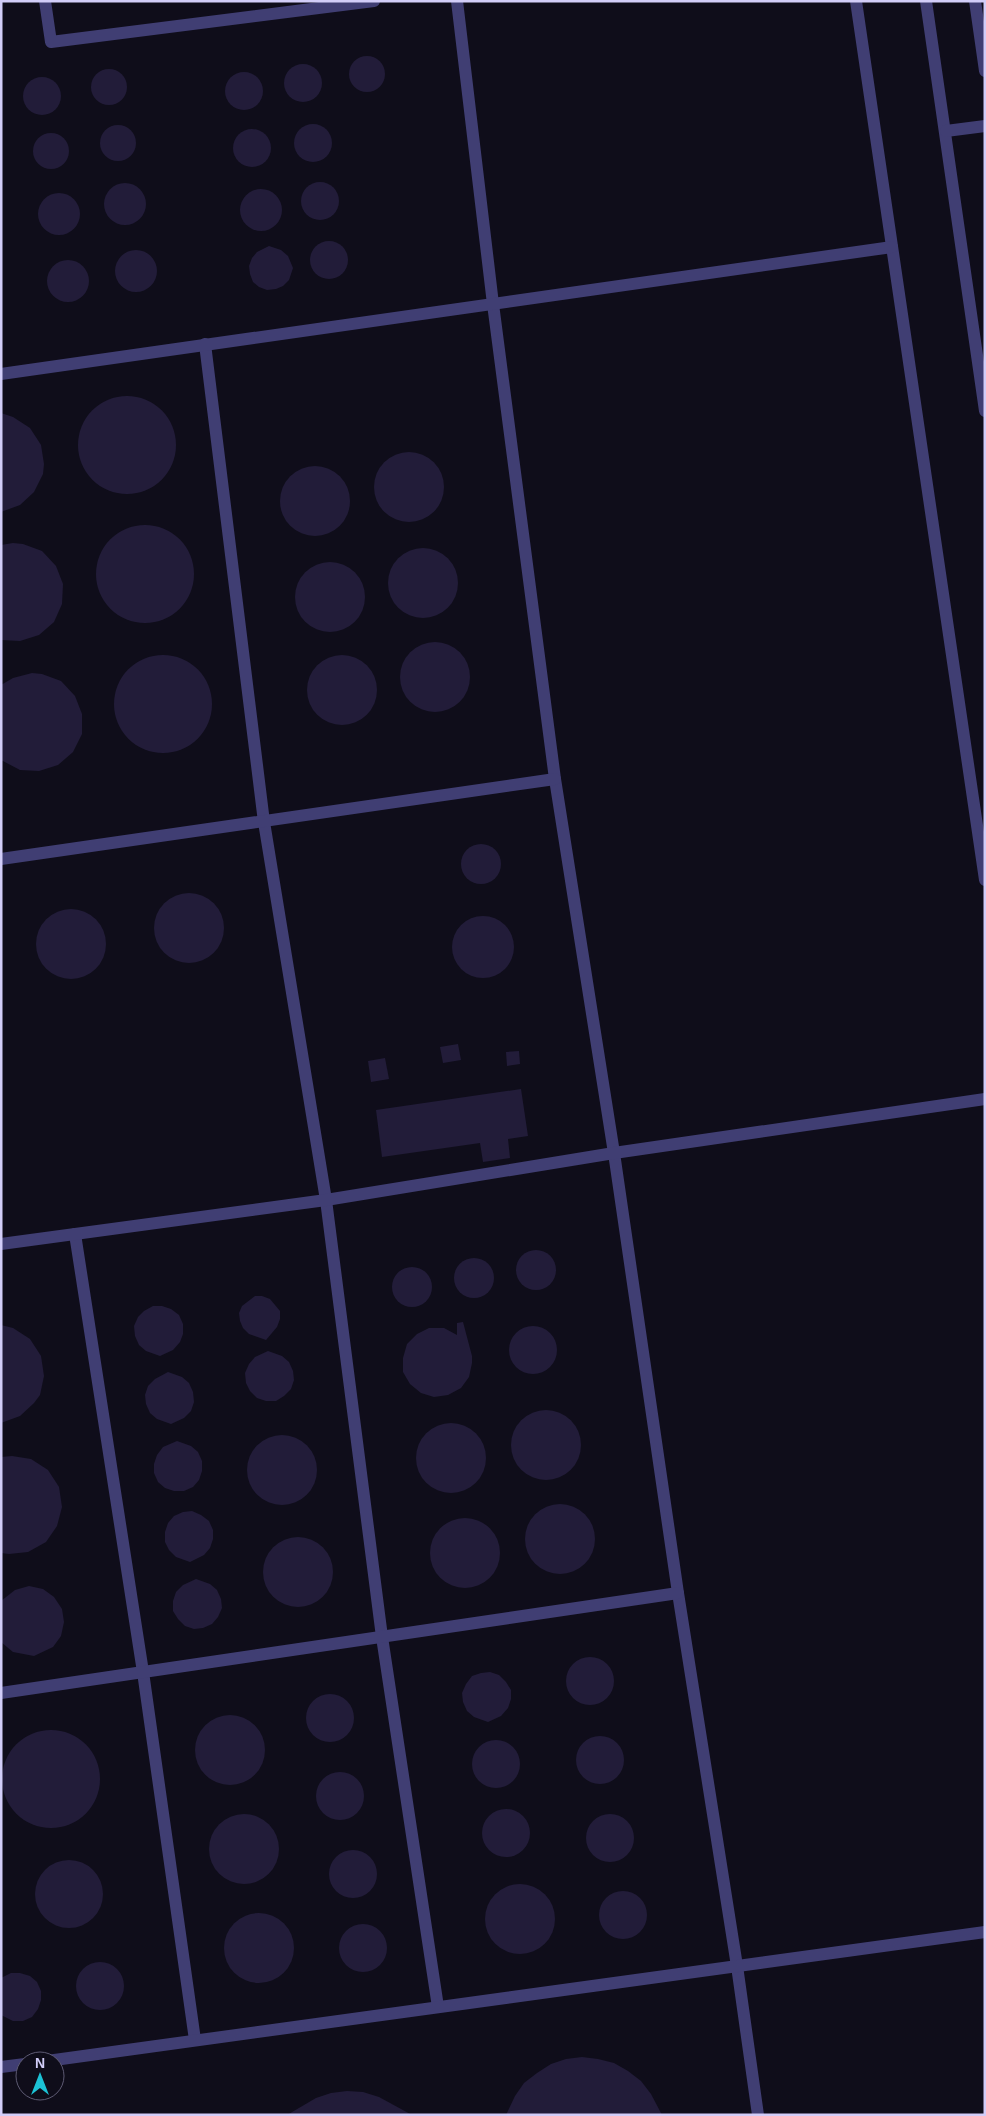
<svg xmlns="http://www.w3.org/2000/svg" width="986" height="2116" font-family="Helvetica,sans-serif">
<style>
.building{fill:#221c39}
.lines{fill:none;stroke-linecap:round;stroke-linejoin:round}
.minor{stroke:#403e73;stroke-width:12}
</style>
<rect width="100%" height="100%" fill="#0f0d1a"/>
<!-- building -->
<g class="building">
<circle cx="367" cy="74" r="18"/>
<circle cx="303" cy="83" r="19"/>
<circle cx="109" cy="87" r="18"/>
<circle cx="244" cy="91" r="19"/>
<circle cx="42" cy="96" r="19"/>
<circle cx="313" cy="143" r="19"/>
<circle cx="118" cy="143" r="18"/>
<circle cx="252" cy="148" r="19"/>
<circle cx="51" cy="151" r="18"/>
<circle cx="320" cy="201" r="19"/>
<circle cx="125" cy="204" r="21"/>
<circle cx="261" cy="210" r="21"/>
<circle cx="59" cy="214" r="21"/>
<circle cx="329" cy="260" r="19"/>
<polygon points="269,246 281,250 288,256 293,268 289,280 283,286 276,289 267,290 259,287 253,282 250,274 249,266 252,258 257,252"/>
<circle cx="136" cy="271" r="21"/>
<circle cx="68" cy="281" r="21"/>
<circle cx="127" cy="445" r="49"/>
<polygon points="1,413 13,417 30,428 41,445 44,464 43,474 34,492 20,505 1,512"/>
<circle cx="409" cy="487" r="35"/>
<circle cx="315" cy="501" r="35"/>
<circle cx="145" cy="574" r="49"/>
<polygon points="13,543 23,544 42,551 56,566 63,584 62,604 54,622 39,635 20,641 1,640 1,545"/>
<circle cx="423" cy="583" r="35"/>
<circle cx="330" cy="597" r="35"/>
<circle cx="435" cy="677" r="35"/>
<circle cx="163" cy="704" r="49"/>
<circle cx="342" cy="690" r="35"/>
<polygon points="32,673 42,674 61,681 75,696 82,714 82,734 73,752 58,765 39,771 20,770 1,760 1,685 13,678"/>
<circle cx="481" cy="864" r="20"/>
<circle cx="189" cy="928" r="35"/>
<circle cx="71" cy="944" r="35"/>
<circle cx="483" cy="947" r="31"/>
<polygon points="458,1044 461,1060 443,1063 440,1047"/>
<polygon points="519,1051 520,1064 507,1066 506,1052"/>
<polygon points="385,1058 389,1079 371,1082 368,1061"/>
<polygon points="521,1089 528,1136 508,1139 510,1158 483,1162 480,1143 382,1157 376,1110"/>
<circle cx="536" cy="1270" r="20"/>
<circle cx="474" cy="1278" r="20"/>
<circle cx="412" cy="1287" r="20"/>
<polygon points="255,1296 262,1296 270,1299 280,1311 280,1319 277,1327 266,1340 249,1334 243,1328 240,1321 239,1313 242,1306"/>
<polygon points="153,1306 162,1306 171,1309 179,1315 183,1324 183,1334 180,1342 173,1350 160,1356 146,1351 139,1345 135,1336 134,1326 138,1317 144,1311"/>
<polygon points="463,1322 472,1356 472,1363 469,1377 461,1388 448,1395 434,1397 421,1393 410,1384 403,1372 403,1358 407,1344 417,1334 429,1328 444,1328 457,1335 457,1323"/>
<polygon points="1,1325 13,1328 30,1339 41,1356 44,1376 40,1395 34,1403 20,1416 1,1423"/>
<circle cx="533" cy="1350" r="24"/>
<polygon points="268,1351 282,1356 289,1362 293,1371 294,1380 291,1389 284,1396 276,1401 266,1401 257,1398 250,1391 246,1383 245,1373 249,1364 255,1357"/>
<polygon points="168,1372 182,1377 189,1383 193,1392 194,1402 191,1411 184,1418 171,1424 157,1419 150,1413 146,1404 145,1395 148,1386 155,1379"/>
<circle cx="546" cy="1445" r="35"/>
<circle cx="451" cy="1458" r="35"/>
<circle cx="282" cy="1470" r="35"/>
<polygon points="177,1441 191,1446 198,1452 202,1461 202,1471 199,1480 193,1487 184,1491 174,1491 165,1488 158,1482 154,1473 154,1464 157,1455 163,1447"/>
<polygon points="12,1456 31,1459 48,1470 59,1487 62,1507 57,1526 46,1542 28,1552 9,1554 1,1553 1,1457"/>
<circle cx="560" cy="1539" r="35"/>
<polygon points="192,1511 201,1515 209,1521 213,1530 213,1539 210,1548 204,1555 190,1562 176,1557 169,1550 165,1542 165,1532 168,1523 174,1516 183,1512"/>
<circle cx="465" cy="1553" r="35"/>
<circle cx="298" cy="1572" r="35"/>
<polygon points="196,1579 210,1584 217,1590 221,1599 222,1608 218,1617 212,1624 203,1628 194,1629 185,1626 178,1619 173,1611 173,1601 176,1592 183,1585"/>
<polygon points="29,1586 43,1589 54,1597 62,1609 64,1622 61,1636 53,1647 34,1656 13,1652 1,1642 1,1601 15,1590"/>
<circle cx="590" cy="1681" r="24"/>
<polygon points="490,1672 499,1675 506,1682 511,1690 511,1699 508,1708 501,1716 488,1722 474,1717 467,1711 463,1702 462,1693 466,1684 472,1676 481,1673"/>
<circle cx="330" cy="1718" r="24"/>
<circle cx="230" cy="1750" r="35"/>
<circle cx="51" cy="1779" r="49"/>
<circle cx="600" cy="1760" r="24"/>
<circle cx="496" cy="1764" r="24"/>
<circle cx="340" cy="1796" r="24"/>
<circle cx="506" cy="1833" r="24"/>
<circle cx="610" cy="1838" r="24"/>
<circle cx="244" cy="1849" r="35"/>
<circle cx="353" cy="1874" r="24"/>
<circle cx="69" cy="1894" r="34"/>
<circle cx="520" cy="1919" r="35"/>
<circle cx="623" cy="1915" r="24"/>
<circle cx="259" cy="1948" r="35"/>
<circle cx="363" cy="1948" r="24"/>
<circle cx="100" cy="1986" r="24"/>
<polygon points="11,1973 20,1973 30,1976 37,1982 41,1991 41,2000 38,2009 32,2017 23,2021 13,2021 1,2015 1,1978"/>
<polygon points="582,2057 598,2059 614,2063 628,2071 641,2081 651,2094 662,2115 506,2115 515,2096 524,2083 537,2073 551,2064 566,2059"/>
<polygon points="347,2091 363,2092 379,2097 412,2115 287,2115 316,2098 331,2093"/>
</g>
<g class="lines">
<!-- minor -->
<g class="minor">
<polyline points="45,1 51,42 374,1"/>
<polyline points="457,1 493,304 555,779 614,1153 678,1593 737,1966 758,2115"/>
<polyline points="856,1 985,880"/>
<polyline points="926,1 985,411"/>
<polyline points="975,1 985,71"/>
<polyline points="946,131 985,126"/>
<polyline points="205,344 264,822 326,1200 382,1637 438,2007"/>
<polyline points="1,374 892,247"/>
<polyline points="1,859 555,779"/>
<polyline points="75,1234 143,1672 195,2040"/>
<polyline points="1,1244 326,1200 614,1153 985,1099"/>
<polyline points="1,1693 678,1593"/>
<polyline points="47,2061 985,1932"/>
<polyline points="1,2067 25,2064"/>
</g>
</g>
<!-- border -->
<rect width="986" height="2116" fill="none" stroke="#d2cdf8" stroke-width="5"/>
<!-- north arrow -->
<g transform="translate(40 2076)"><circle r="24" fill="#0f0d1a" stroke="#5d5a73"/>
<path d="M0-4L9 19L0 12L-9 19Z" fill="#1cc2d5"/>
<text y="-8" font-size="14" font-weight="bold" text-anchor="middle" fill="#d2cdf8">N</text>
</g>
</svg>
